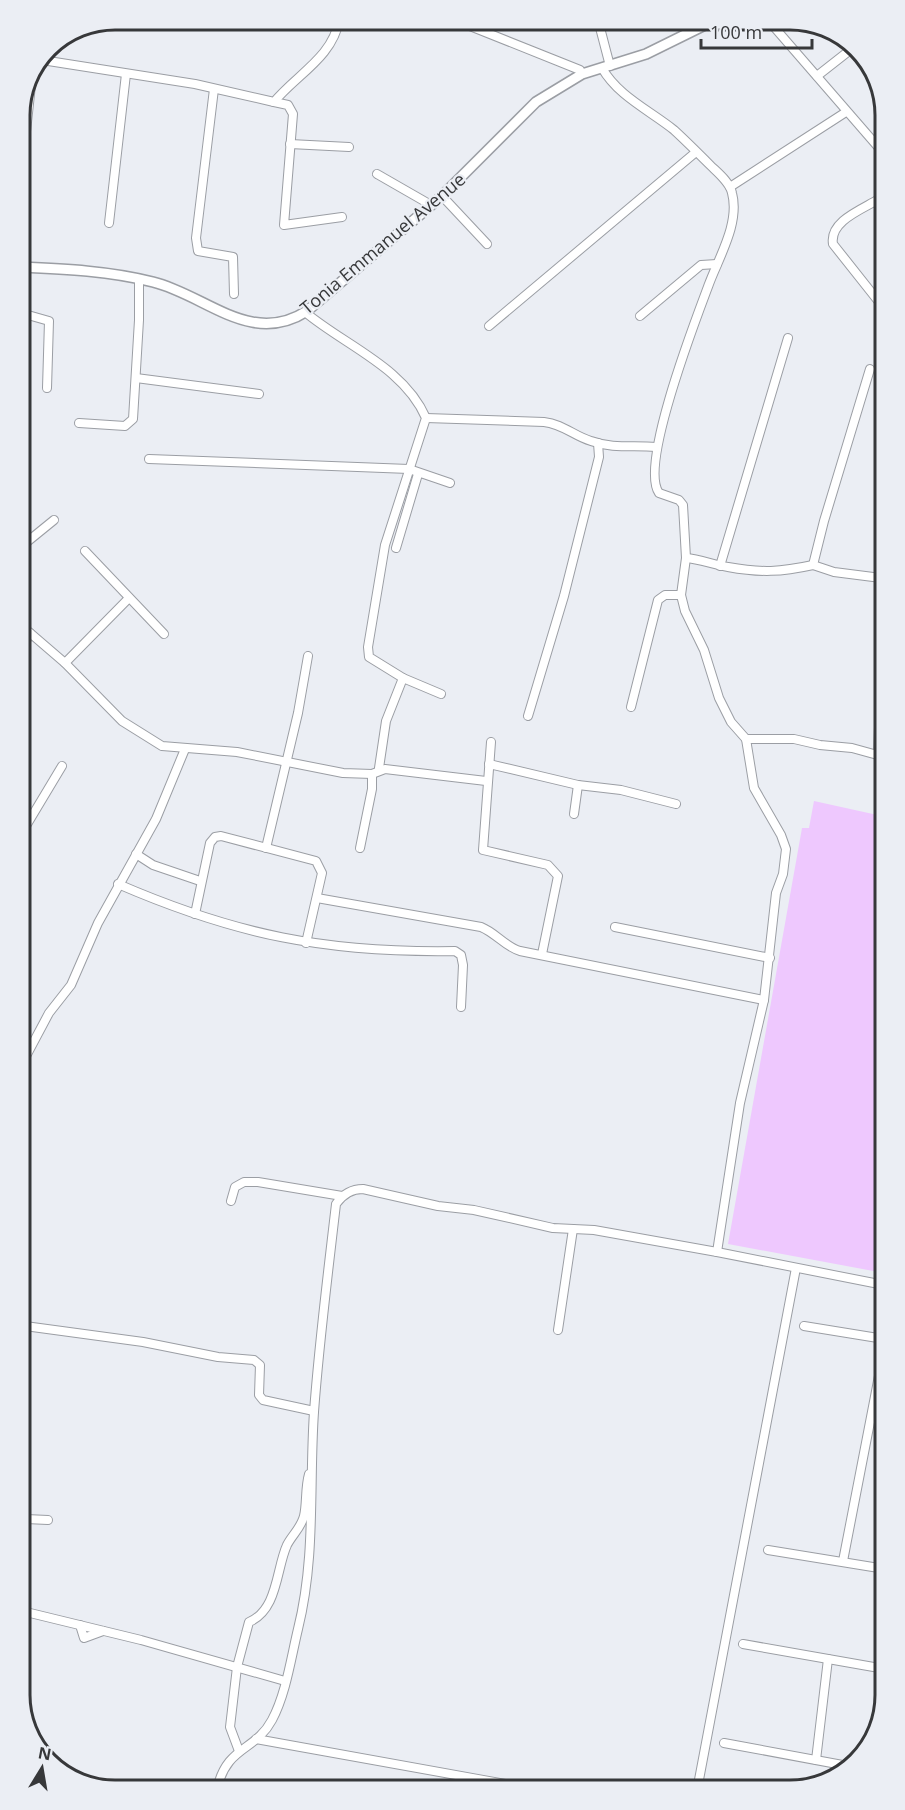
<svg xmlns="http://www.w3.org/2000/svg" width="905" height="1810" font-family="'Open Sans',sans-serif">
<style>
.green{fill:#eec8fe}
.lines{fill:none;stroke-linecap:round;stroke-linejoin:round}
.minor-casing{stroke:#9b9ea4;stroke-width:10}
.tertiary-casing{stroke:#9b9ea4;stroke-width:12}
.minor{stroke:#fff;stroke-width:8}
.tertiary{stroke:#fff;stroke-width:9}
.labels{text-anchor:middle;stroke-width:4.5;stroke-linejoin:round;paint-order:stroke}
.street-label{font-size:18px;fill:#37383a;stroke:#ebeef4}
.rim{fill:none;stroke:#37383a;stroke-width:3}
</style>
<rect width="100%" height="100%" fill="#ebeef4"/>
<!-- green -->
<polygon class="green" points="814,801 882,816 884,1273 728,1244 802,828 809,828"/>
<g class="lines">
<defs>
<g id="minor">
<polyline points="598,20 610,66"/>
<polyline points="768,20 879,148"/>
<polyline points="470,26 580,70 582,74"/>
<path d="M42 60 195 84 274 102C296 75 333 57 339 20"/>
<path d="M602 68C618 96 649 110 674 130 686 141 698 153 710 165 717 172 730 182 732 193 740 223 719 257 709 284 696 319 639 465 659 493L679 500 683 505 686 558 681 595 685 611 704 650 719 698 731 722 746 739 754 788 781 835 786 849 783 874 776 893 764 1000 740 1103 717 1252"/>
<polyline points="817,76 854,47"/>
<polyline points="214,89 196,238 198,251 233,257 234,294"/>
<polyline points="274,102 288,105 293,114 284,225 342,217"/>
<polyline points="290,144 349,147"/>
<polyline points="377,174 431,205"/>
<polyline points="20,187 31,85"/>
<polyline points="730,187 846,112"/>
<polyline points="442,196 487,244"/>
<path d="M879 199C863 209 829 221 833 244L879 302"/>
<polyline points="109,223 126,74"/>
<path d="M305 312C344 345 404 367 426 418L385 545 368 647 369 657 403 678 386 721 379 768"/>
<polyline points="21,313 49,321 47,388"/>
<polyline points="640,316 701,265 717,264"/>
<polyline points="489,326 696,152"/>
<polyline points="870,369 824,521 813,565 834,572 881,578"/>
<polyline points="136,378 259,394"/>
<path d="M426 418 544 422C563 424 574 436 591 441 613 449 634 445 656 447"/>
<polyline points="79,423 125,426 133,419 139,320 139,280"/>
<polyline points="149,459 409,469 450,483"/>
<polyline points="22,546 54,520"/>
<polyline points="396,548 418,474"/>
<polyline points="85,551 164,634"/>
<path d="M686 558C700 559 714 565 728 567 761 573 781 572 813 565"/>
<polyline points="720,566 788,338"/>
<polyline points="22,626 65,663 122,721 162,746 237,752 343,773 372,774 385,769 486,781"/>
<polyline points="22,649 30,633"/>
<polyline points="65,663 129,598"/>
<polyline points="403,678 441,694"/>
<polyline points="631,707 658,600 665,595 681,595"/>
<polyline points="528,716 564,596 599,457 598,443"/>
<polyline points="746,739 794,739 820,745 852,748 881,756"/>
<polyline points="491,742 483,850 548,865 558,876 542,954"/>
<polyline points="878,754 881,675"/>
<polyline points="489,764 578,785 621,790 676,804"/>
<polyline points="574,814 578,785"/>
<polyline points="23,831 62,766"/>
<polyline points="266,848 298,713 308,656"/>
<polyline points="360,848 372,789 372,774"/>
<polyline points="136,854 153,865 200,881"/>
<path d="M118 884C236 935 326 953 455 951L461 955 463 965 461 1007"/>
<path d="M317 898 481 927C496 933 504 946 520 951L764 1000"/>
<polyline points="195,914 210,843 215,837 221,836 316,861 322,873 306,943"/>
<polyline points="615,927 770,958"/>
<polyline points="24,1060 49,1013 71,985 98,923 156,819 185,749"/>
<polyline points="231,1201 235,1187 244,1182 258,1182 342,1196"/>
<polyline points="25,1326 143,1342 218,1357 254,1360 260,1365 259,1395 263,1400 314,1411"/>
<polyline points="804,1326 884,1339"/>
<polyline points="558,1330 573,1229"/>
<polyline points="26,1519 48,1520"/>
<polyline points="768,1550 885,1569"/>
<polyline points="843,1561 884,1350"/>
<polyline points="26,1612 141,1640 285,1681"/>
<polyline points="80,1625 84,1638 103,1631"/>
<polyline points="743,1644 885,1669"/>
<polyline points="256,1739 517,1786"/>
<polyline points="724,1743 848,1766"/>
<path d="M239 1751 230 1727 237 1667 249 1622C278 1610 276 1569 287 1545 292 1535 301 1528 304 1516 307 1503 305 1488 309 1474"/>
<polyline points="816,1760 828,1659"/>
<polyline points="698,1785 796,1268"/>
<path d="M217 1789C227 1745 255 1752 272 1720 286 1694 291 1658 298 1629 316 1557 309 1485 314 1412 319 1343 328 1273 336 1204 343 1194 351 1189 363 1189L438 1206 474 1210 553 1228 594 1230 717 1252 884 1285"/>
</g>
<path id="tertiary" d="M20 267C65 269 110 271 153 282 206 295 251 347 307 311L442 196 536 102 582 74 646 54 715 20"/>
</defs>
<!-- minor casing -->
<use href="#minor" class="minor-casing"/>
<!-- tertiary casing -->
<use href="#tertiary" class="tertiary-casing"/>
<!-- minor -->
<use href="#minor" class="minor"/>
<!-- tertiary -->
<use href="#tertiary" class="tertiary"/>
</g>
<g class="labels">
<!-- street labels -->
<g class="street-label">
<text transform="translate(383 244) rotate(-40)" y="6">Tonia Emmanuel Avenue</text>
</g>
</g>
<!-- crop -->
<path d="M0 0H905V1810H0ZM115 30H790A85 85 0 0 1 875 115V1695A85 85 0 0 1 790 1780H115A85 85 0 0 1 30 1695V115A85 85 0 0 1 115 30Z" fill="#ebeef4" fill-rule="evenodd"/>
<path class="rim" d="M115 30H790A85 85 0 0 1 875 115V1695A85 85 0 0 1 790 1780H115A85 85 0 0 1 30 1695V115A85 85 0 0 1 115 30Z"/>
<!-- north arrow -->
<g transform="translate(42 1768) rotate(11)" stroke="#ebeef4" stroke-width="4.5" paint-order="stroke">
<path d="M0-4.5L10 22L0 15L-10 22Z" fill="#37383a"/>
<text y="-9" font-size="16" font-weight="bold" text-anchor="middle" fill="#37383a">N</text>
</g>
<!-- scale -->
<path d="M701 39v9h111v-9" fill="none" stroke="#37383a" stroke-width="3"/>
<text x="710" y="39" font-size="18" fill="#37383a" stroke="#ebeef4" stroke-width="4.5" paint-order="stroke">100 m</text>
</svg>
